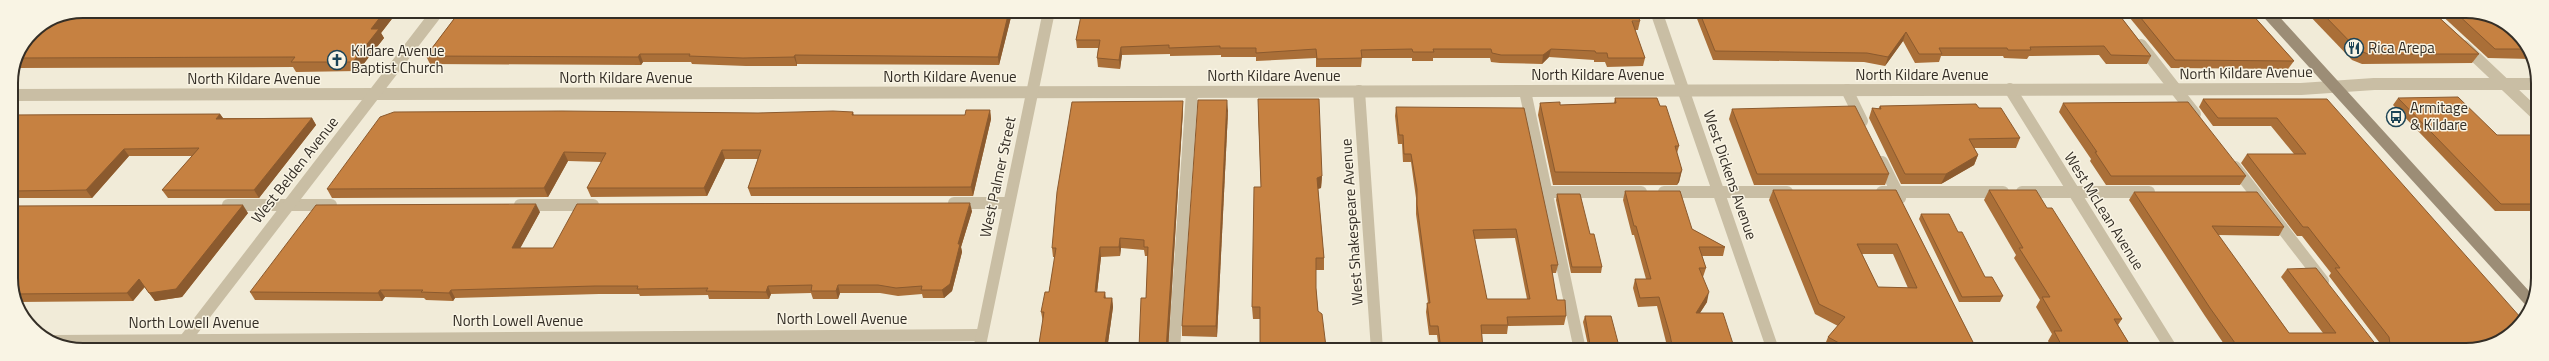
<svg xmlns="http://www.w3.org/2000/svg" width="2549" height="361" font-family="'Titillium Web',sans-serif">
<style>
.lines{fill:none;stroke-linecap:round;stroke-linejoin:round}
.lane{stroke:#c9bea4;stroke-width:12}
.street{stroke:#c9bea4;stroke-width:12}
.secondary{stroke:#9c8d76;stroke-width:12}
.wall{fill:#aa6f38;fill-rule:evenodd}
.shaded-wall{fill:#8b5a2e}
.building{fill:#c68141;stroke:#8b5a2e;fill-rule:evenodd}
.labels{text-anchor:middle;stroke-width:3;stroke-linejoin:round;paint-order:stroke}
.poi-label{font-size:15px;fill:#342e26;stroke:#f9f4e4;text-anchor:start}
.street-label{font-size:15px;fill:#342e26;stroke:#f9f4e4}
.rim{fill:none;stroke:#342e26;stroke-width:2}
</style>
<rect width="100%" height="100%" fill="#f1ebd8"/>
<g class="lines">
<!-- lane -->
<g class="lane">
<polyline points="2141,45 2195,114"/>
<polyline points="2464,46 2537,115"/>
<polyline points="1847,90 1862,121"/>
<polyline points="1525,91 1580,350"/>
<polyline points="1882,162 1900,198"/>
<polyline points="2235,167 2323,281"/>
<polyline points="1546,192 1641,192"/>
<polyline points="1664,192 1787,192"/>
<polyline points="1882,192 2003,192"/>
<polyline points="2022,192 2149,192"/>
<polyline points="954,203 1009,203"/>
<polyline points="228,205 331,205"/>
<polyline points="520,205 593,205"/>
<polyline points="1174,350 1192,92"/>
</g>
<!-- street -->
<g class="street">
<polyline points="1656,11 1773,350"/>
<polyline points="2010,89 2172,350"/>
<polyline points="1359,91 1377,350"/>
<polyline points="11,95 2301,89 2374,84 2537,84"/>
<polyline points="54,341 981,335"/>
<polyline points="178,349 438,11"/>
<polyline points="979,350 1049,11"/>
</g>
<!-- secondary -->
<polyline class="secondary" points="2267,12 2530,301"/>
</g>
<!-- wall -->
<g class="wall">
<polygon points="83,11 398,11 381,33 384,38 358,71 296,72 293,67 14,68 17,55"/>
<polygon points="460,11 1017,11 1016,17 1011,17 999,65 797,64 797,66 746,66 692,64 691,62 643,62 641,65 430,64 426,56"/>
<polygon points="1694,11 2117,12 2151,56 2147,64 2106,64 2099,55 2029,56 2027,59 2004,58 2003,56 1941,56 1939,62 1915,63 1903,41 1885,66 1864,62 1713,60"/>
<polygon points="2125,12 2250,12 2294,61 2288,69 2171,68"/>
<polygon points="2306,12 2433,12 2479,54 2472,63 2362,64 2352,60"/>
<polygon points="2438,12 2475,12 2514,29 2531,59 2488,58"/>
<polygon points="1640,21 1638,30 1635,30 1645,58 1643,66 1607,67 1605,62 1594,62 1594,60 1549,57 1542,64 1500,63 1491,62 1490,58 1433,58 1433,61 1412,61 1412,58 1362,58 1361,67 1316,67 1316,58 1256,61 1256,57 1221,57 1221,55 1170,56 1170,54 1122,55 1120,69 1098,67 1097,58 1098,48 1077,48 1076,40"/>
<polygon points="1615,98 1660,106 1679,146 1677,153 1682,170 1679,182 1677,185 1553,185 1538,115 1540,103 1560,105 1614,103"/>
<polygon points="2398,98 2497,135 2537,135 2537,211 2495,211 2393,105"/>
<polygon points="2203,99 2327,99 2466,350 2228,350 2205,316 2129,200 2134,192 2284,227 2279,236 2218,235 2289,333 2323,333 2281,277 2287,269 2377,346 2380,349 2382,348 2382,346 2329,276 2331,273 2302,236 2297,236 2241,163 2247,154 2294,154 2271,126 2213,126 2199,107"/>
<polygon points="2063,103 2246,176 2240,185 2106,185 2090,161 2091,159 2059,112"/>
<polygon points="1880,106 1979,108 2020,138 2016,148 1974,148 1978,155 1974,165 1941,184 1901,184 1869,118 1872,108 1878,109"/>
<path d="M1396 107 1558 265 1556 273H1552L1557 300 1566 316 1564 325 1508 326 1507 334H1482L1483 350H1439L1437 335H1429L1426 312 1427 303H1428L1416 214V198L1411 162H1403L1402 144H1398L1395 116ZM1515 238 1527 299H1487L1474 239Z"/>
<polygon points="1732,109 1889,174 1885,185 1754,185 1729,119"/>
<polygon points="990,110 991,119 973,196 751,196 748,188 758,159 725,159 707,196 591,197 587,188 602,162 568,161 548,197 332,198 327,189 758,113 853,112 854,115 965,115"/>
<polygon points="1183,110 1168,350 1139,350 1146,298 1148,256 1145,256 1144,250 1121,248 1120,256 1101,257 1097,292 1105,292 1106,298 1112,298 1113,307 1107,350 1038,350 1043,322 1041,312 1049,292 1055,257 1053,257 1052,248"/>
<polygon points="1228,111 1217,337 1182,336 1182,326"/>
<polygon points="1258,111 1322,176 1321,188 1318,189 1324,258 1324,270 1316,270 1316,288 1318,311 1326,347 1326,350 1260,350 1260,319 1253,319 1252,307 1261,187"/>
<polygon points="220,114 223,118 312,118 316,125 259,198 168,198 162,190 192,156 129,156 92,198 12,198 11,115"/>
<path d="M1773 190H1896L1977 350H1830L1824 347 1828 337 1838 326 1815 314 1769 200ZM1862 254H1893L1908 288 1878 287Z"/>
<polygon points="1989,190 2047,208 2122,319 2118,325 2133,350 2053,350 2048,341 2052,334 2036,307 2040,300 2014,258 2016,255 1984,200"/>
<polygon points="1625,191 1692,229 1725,247 1723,256 1702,256 1706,268 1703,277 1707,302 1700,313 1735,350 1668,350 1657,306 1638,307 1633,288 1635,279 1646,279 1634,235 1632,235 1623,200"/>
<polygon points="1557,194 1590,234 1602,267 1601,273 1571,273 1556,200"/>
<polygon points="12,206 248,213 182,297 155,301 145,287 133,301 17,302 13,296"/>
<polygon points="972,211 961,247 962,252 952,291 944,298 923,298 922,294 898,296 880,293 840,293 838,299 813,299 811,293 771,294 769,299 709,299 708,295 640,296 639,294 599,294 455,298 453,301 426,300 424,298 385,297 382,301 255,300 250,292 540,212 520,248 553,248"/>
<polygon points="1921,214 1958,232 1985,277 2003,296 2000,302 1959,302 1919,219"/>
<polygon points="2537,244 2537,257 2531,250"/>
<polygon points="1585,316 1620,350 1589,350 1583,322"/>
</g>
<!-- shaded-wall -->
<g class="shaded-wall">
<polygon points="385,11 398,11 381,33 384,38 358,71 353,62 371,29"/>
<polygon points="1009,11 1010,11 1011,17 999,65 998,57"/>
<polygon points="1015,11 1017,11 1016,17"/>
<polygon points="1906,32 1903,41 1885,66 1888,57"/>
<polygon points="1121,47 1122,55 1120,69 1119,60"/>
<polygon points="1551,49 1549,57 1542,64 1543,55"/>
<polygon points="640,54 643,62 641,65 638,57"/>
<polygon points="795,55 797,64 797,66 794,57"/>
<polygon points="1227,100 1228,111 1217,337 1216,326"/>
<polygon points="1183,101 1183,110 1168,350 1166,350"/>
<polygon points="990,110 991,119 973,196 971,187"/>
<polygon points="220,114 225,121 216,119"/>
<polygon points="312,118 316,125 259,198 254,190"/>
<polygon points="124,149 129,156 92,198 86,190"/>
<polygon points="722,150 725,159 707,196 704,188"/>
<polygon points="564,152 568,161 548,197 544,188"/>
<polygon points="1978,155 1974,165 1941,184 1946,174"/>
<polygon points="1682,170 1679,182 1677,185 1680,173"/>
<polygon points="1322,176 1321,188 1316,189 1317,178"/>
<polygon points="970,203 972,211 961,247 962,252 952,291 944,298 942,290 958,244"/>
<polygon points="536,204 540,212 516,256 512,248"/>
<polygon points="243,205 248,213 182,297 155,301 149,293"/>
<polygon points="1120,238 1121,248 1120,256 1119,247"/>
<polygon points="1100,247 1101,257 1096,302 1095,292"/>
<polygon points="139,279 145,286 133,301 127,293"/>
<polygon points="838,285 840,293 838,299 836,291"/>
<polygon points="768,286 771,294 769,299 766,292"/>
<polygon points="380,290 385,297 382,301 378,293"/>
<polygon points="451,290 455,298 453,301 449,293"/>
<polygon points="1709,292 1707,302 1694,322 1696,313"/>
<polygon points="1112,298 1113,307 1107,350 1106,350 1105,344"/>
</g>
<!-- building -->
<g class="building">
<polygon points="83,11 385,11 371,29 379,29 353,62 291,62 295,57 16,58 17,55 32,32 56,16"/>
<polygon points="460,11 1009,11 998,57 795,55 794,57 743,58 689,56 690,54 640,54 638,57 426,56"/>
<polygon points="1082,11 1636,11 1640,21 1632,21 1645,58 1608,58 1607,53 1596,53 1595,51 1551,49 1543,55 1501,55 1492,53 1491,49 1433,49 1434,52 1413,52 1412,49 1361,50 1362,58 1317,59 1316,49 1256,53 1256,48 1220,48 1220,46 1169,48 1169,45 1121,47 1119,60 1097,58 1100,40 1076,40"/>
<polygon points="1699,11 2117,12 2151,56 2111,55 2104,46 2030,47 2031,50 2008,50 2007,48 1939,48 1942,54 1919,54 1906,32 1888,57 1867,53 1715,51"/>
<polygon points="2136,12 2250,12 2294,61 2175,60"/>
<polygon points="2321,12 2433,12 2479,54 2368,54 2358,50"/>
<polygon points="2455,12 2475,12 2514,29 2525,49 2495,49"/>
<polygon points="2458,97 2497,135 2537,135 2537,204 2501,204 2398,98"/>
<polygon points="1615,98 1657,98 1660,106 1666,106 1679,146 1675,146 1682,170 1680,173 1555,172 1540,103 1560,102 1560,105 1616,103"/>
<polygon points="1258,99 1319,99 1322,176 1317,178 1324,258 1316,258 1316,288 1318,311 1322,314 1326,347 1323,347 1323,350 1260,350 1260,307 1252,307 1254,187 1261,187"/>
<polygon points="2203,99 2327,99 2521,318 2514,332 2466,350 2240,350 2210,308 2134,192 2257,192 2284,227 2212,226 2289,333 2336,333 2287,269 2316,268 2377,346 2380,349 2387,348 2390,344 2389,337 2335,268 2340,268 2308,227 2303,227 2247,154 2306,154 2277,118 2218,118"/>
<polygon points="1198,100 1227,100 1216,326 1182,326"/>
<polygon points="1183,101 1166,350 1142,350 1142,348 1139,348 1141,298 1146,298 1148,247 1144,247 1144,240 1120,238 1119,247 1100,247 1095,292 1105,292 1104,298 1112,298 1105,344 1100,344 1100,350 1038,350 1044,312 1041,312 1045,292 1049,292 1056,248 1052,248 1057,192 1072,102"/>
<polygon points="2188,102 2246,176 2111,176 2095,152 2097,152 2063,103"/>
<polygon points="1976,104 1979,108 2001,108 2020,138 1969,139 1978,155 1946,174 1905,174 1872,108 1881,109 1880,106"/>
<polygon points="1855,106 1889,174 1757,174 1732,109"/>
<path d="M1396 107 1524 108 1558 265H1551L1555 289 1557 300H1565L1566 316 1507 317 1508 325H1481L1483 350H1441L1438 326H1430L1427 303H1430L1417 205V189L1411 154H1404L1403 135H1399ZM1516 229 1530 299H1487L1473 230Z"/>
<polygon points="966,110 990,110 971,187 748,188 761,150 722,150 704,188 587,188 606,153 564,152 544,188 327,189 380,117 394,112 562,111 758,113 833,111 853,112 852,115 965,115"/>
<polygon points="220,114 216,119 312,118 254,190 162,190 199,148 124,149 86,190 12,191 11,115"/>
<path d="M1773 190H1896L1977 350H1842L1839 343 1828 337 1845 317 1819 304ZM1857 244H1897L1917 288 1878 287Z"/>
<polygon points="1989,190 2036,190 2047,208 2052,208 2122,319 2114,319 2133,350 2064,350 2054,331 2062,331 2042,297 2050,297 2019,248 2023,248"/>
<polygon points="1625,191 1680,191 1692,229 1725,247 1699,247 1706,268 1699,268 1709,292 1696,313 1723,313 1735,350 1673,350 1670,335 1659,297 1640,298 1635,279 1651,279 1636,226 1634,226"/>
<polygon points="1557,194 1580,194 1590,234 1594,234 1602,267 1572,267"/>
<polygon points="970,203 958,244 960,244 950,284 942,290 921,290 922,286 896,288 878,285 838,285 836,291 811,291 812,285 768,286 766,292 706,291 708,288 637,289 638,286 595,286 451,290 449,293 421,292 423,290 380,290 378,293 250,292 316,205 536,204 512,248 553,248 577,204"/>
<polygon points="243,205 176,289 149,293 139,279 127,293 13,294 12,206"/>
<polygon points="1921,214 1949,214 1958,232 1962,232 1985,277 1992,277 2003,296 1962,297"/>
<polygon points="1585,316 1611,316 1620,350 1591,350"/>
</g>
<!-- icons -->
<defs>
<symbol id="restaurant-ring" viewBox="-11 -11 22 22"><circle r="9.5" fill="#f9f4e4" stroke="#1c4456" stroke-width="1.5"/><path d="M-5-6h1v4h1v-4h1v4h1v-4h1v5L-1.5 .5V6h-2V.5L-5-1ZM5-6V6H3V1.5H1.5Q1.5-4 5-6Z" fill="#1c4456"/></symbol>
<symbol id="church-ring" viewBox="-11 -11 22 22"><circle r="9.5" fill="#f9f4e4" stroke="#1c4456" stroke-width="1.5"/><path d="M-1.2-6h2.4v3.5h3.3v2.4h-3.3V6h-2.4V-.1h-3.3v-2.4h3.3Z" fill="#1c4456"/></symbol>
<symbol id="bus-ring" viewBox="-11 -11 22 22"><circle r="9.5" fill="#f9f4e4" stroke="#1c4456" stroke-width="1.5"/><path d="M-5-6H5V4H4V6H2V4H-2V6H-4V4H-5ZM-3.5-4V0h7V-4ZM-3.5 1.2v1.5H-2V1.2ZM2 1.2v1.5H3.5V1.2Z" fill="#1c4456"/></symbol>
</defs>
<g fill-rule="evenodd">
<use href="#restaurant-ring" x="2343" y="37" width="22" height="22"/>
<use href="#church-ring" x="326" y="49" width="22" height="22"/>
<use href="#bus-ring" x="2385" y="106" width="22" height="22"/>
</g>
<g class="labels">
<!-- poi labels -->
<g class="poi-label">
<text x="2368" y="53">Rica Arepa</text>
<text x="351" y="56">Kildare Avenue<tspan x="351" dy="17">Baptist Church</tspan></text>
<text x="2410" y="113">Armitage<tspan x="2410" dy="17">&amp; Kildare</tspan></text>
</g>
<!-- street labels -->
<g class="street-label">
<text transform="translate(2246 73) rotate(-1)" y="5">North Kildare Avenue</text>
<text x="1598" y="80">North Kildare Avenue</text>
<text x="1922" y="80">North Kildare Avenue</text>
<text x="1274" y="81">North Kildare Avenue</text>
<text x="950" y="82">North Kildare Avenue</text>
<text x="626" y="83">North Kildare Avenue</text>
<text x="254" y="84">North Kildare Avenue</text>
<text transform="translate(295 170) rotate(-52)" y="5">West Belden Avenue</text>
<text transform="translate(1730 175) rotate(71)" y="5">West Dickens Avenue</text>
<text transform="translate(998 177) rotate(-78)" y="5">West Palmer Street</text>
<text transform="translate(2104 211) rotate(58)" y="5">West McLean Avenue</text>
<text transform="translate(1352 222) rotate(-94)" y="5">West Shakespeare Avenue</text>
<text x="842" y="324">North Lowell Avenue</text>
<text x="518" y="326">North Lowell Avenue</text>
<text x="194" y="328">North Lowell Avenue</text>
</g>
</g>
<!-- crop -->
<path d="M0 0H2549V361H0ZM83 18H2466A65 65 0 0 1 2531 83V278A65 65 0 0 1 2466 343H83A65 65 0 0 1 18 278V83A65 65 0 0 1 83 18Z" fill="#f9f4e4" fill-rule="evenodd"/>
<path class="rim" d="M83 18H2466A65 65 0 0 1 2531 83V278A65 65 0 0 1 2466 343H83A65 65 0 0 1 18 278V83A65 65 0 0 1 83 18Z"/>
</svg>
